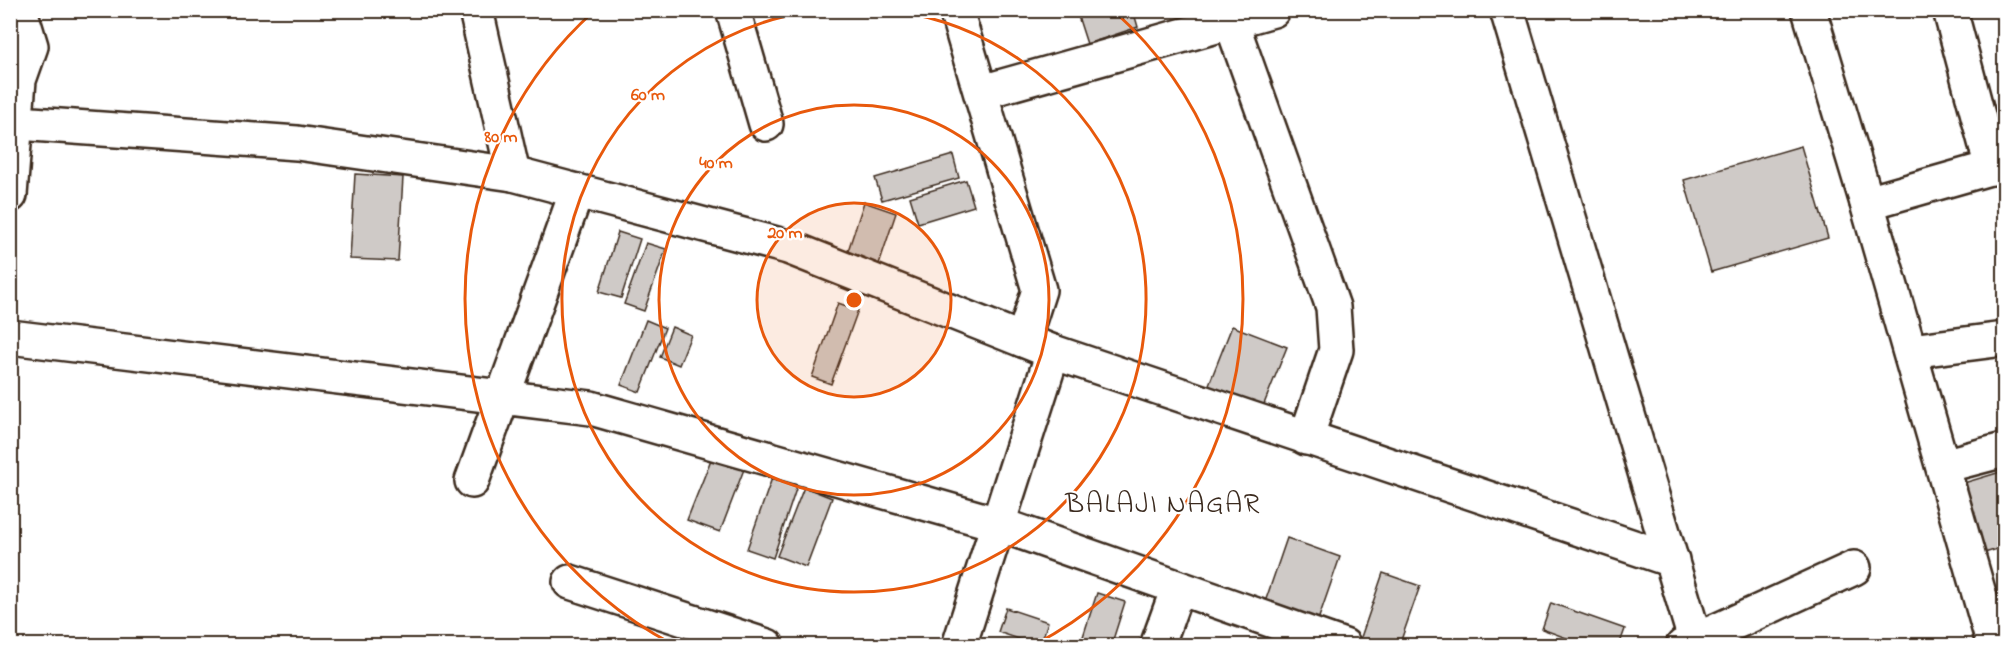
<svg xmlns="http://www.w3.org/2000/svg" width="2015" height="656" font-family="'Indie Flower',sans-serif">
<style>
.building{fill:#cfcac7;stroke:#3b2a1e;stroke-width:1.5}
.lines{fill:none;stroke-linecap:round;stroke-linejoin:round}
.minor-casing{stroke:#3b2a1e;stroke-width:38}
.minor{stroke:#fff;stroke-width:33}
.ring{fill:none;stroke:#e8590c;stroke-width:3}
.labels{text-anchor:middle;stroke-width:4.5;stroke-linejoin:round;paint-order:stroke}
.neighbourhood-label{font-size:28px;letter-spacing:1.5px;fill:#3b2a1e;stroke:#fff}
.centre{fill:#e8590c;stroke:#fff;stroke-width:3}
.ring-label{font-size:18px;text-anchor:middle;font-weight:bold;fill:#e8590c;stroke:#fff;stroke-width:4.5;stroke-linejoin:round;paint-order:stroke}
</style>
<rect width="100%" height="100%" fill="#fff"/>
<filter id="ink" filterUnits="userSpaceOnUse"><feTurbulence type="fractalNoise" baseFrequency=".0167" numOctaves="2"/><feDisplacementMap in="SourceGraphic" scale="12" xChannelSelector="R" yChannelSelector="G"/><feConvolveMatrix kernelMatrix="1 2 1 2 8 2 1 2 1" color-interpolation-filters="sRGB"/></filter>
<g filter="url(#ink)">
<!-- building -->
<g class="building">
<polygon points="1076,10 1133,10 1138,27 1087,44"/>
<polygon points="1801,146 1828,238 1711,272 1684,180"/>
<polygon points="953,155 959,178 882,200 875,178"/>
<polygon points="355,174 403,177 398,261 350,259"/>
<polygon points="966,180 974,206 918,223 910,197"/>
<polygon points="864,202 896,213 875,276 843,266"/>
<polygon points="618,232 640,239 621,298 599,292"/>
<polygon points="646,243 666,249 644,311 624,304"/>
<polygon points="838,303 858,310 831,384 812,377"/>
<polygon points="646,320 665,328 640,392 621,385"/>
<polygon points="1232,326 1287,347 1260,414 1206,392"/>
<polygon points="672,327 691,335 679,365 660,357"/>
<polygon points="714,452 746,464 720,532 687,520"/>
<polygon points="2004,471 2004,547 1978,555 1957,485"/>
<polygon points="772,478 797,486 773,558 747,549"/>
<polygon points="804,487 832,498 806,567 777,556"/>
<polygon points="1287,538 1340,557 1316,626 1263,608"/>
<polygon points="1383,573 1420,586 1399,646 1358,646"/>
<polygon points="1097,593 1125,602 1111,646 1080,646"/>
<polygon points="1551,603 1625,629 1619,646 1588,646 1542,629"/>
<polygon points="1006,608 1048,622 1040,646 998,632"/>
</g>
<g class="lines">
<defs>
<g id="minor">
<polyline points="476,10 513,174"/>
<polyline points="733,10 766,124"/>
<polyline points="956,10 1039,290 1023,340"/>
<polyline points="1227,10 1333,307 1336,350 1306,438"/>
<polyline points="1507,10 1697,646"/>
<polyline points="1809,10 1867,203 1994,646"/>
<polyline points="1950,10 1992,168"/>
<polyline points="982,92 1273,10"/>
<polyline points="18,123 297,143 513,174 577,191 788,247 1053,352 1672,560"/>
<polyline points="10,195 19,80 31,46 20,10"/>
<polyline points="1867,203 2004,164"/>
<polyline points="10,337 591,408 998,524 1344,646"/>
<polyline points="1910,351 2004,339"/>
<polyline points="1943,466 2004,450"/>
<polyline points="472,481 577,191"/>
<polyline points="570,582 767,646"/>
<polyline points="959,646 1053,352"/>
<polyline points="1157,646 1178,588"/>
<polyline points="1683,646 1854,568"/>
</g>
</defs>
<!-- minor casing -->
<use href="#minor" class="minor-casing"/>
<!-- minor -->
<use href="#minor" class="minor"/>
</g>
</g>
<!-- distance rings -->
<circle cx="854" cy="300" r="97" fill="#e8590c" fill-opacity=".12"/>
<g class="ring">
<circle cx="854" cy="300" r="97"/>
<circle cx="854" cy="300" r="195"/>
<path d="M895 11A292 292 0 1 1 813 11"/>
<path d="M674 645A389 389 0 0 1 594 11M1114 11A389 389 0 0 1 1034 645"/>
</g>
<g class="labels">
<!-- neighbourhood labels -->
<g class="neighbourhood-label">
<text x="1163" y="512">BALAJI NAGAR</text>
</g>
</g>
<circle cx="854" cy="300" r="9" class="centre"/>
<g class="ring-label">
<text x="648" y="100">60 m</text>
<text x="501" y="142">80 m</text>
<text x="716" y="168">40 m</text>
<text x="785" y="238">20 m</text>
</g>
<!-- margin -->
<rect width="2015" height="656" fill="none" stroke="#fff" stroke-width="36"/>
<rect x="18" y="18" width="1979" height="620" fill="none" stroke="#3b2a1e" stroke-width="2" filter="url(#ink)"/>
</svg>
